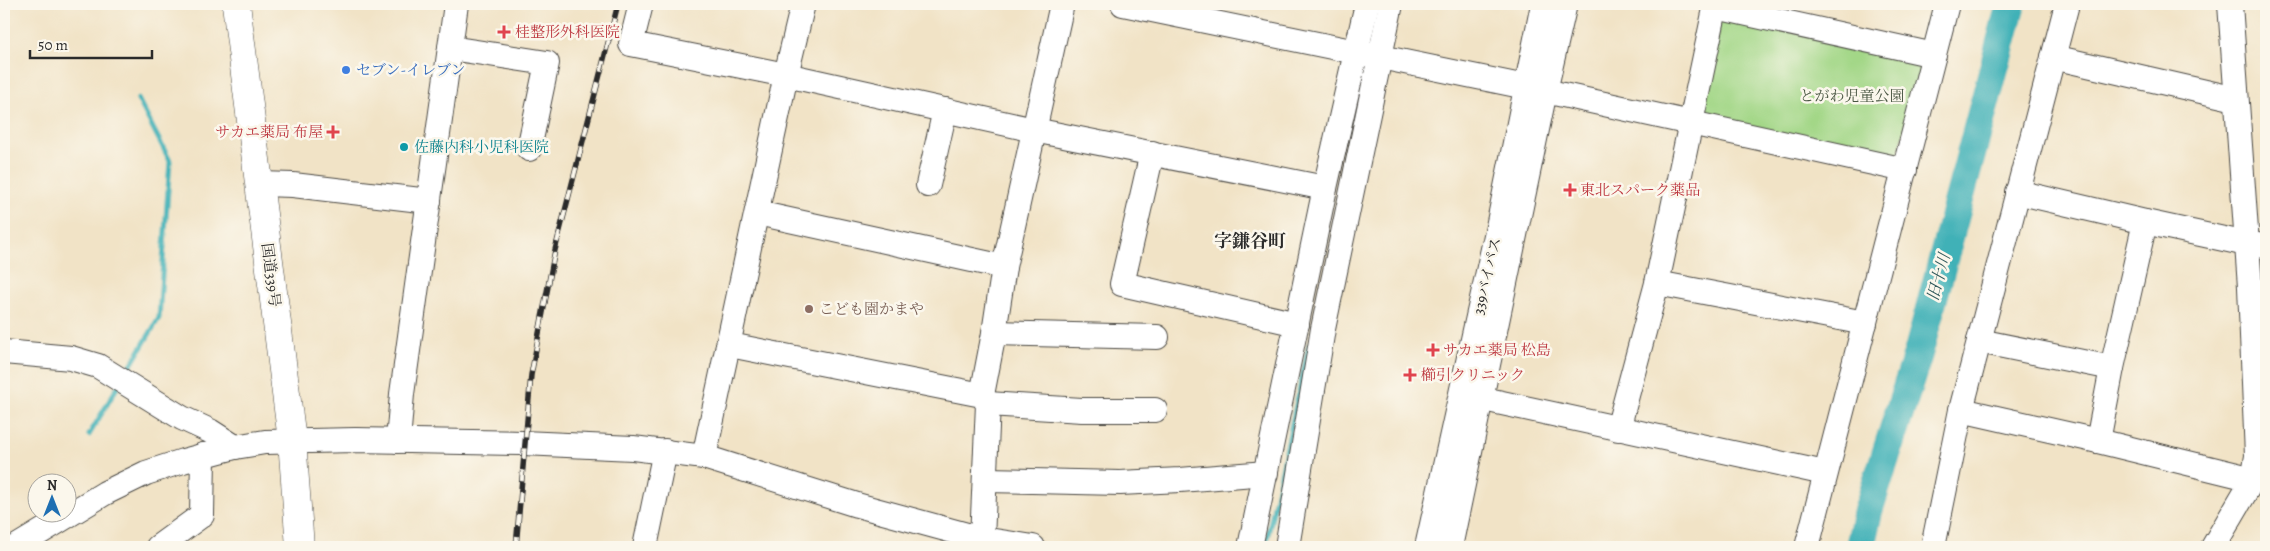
<svg xmlns="http://www.w3.org/2000/svg" width="2270" height="551" font-family="Alegreya,'Noto Serif JP',serif">
<style>
.green{fill:#a3d787;stroke:#678159}
.lines{fill:none;stroke-linecap:round;stroke-linejoin:round}
.stream{stroke:#40b1b7;stroke-width:5}
.river{stroke:#40b1b7;stroke-width:30}
.minor-casing{stroke:#494742;stroke-width:26}
.highway-casing{stroke:#494742;stroke-width:29}
.minor{stroke:#fff;stroke-width:24}
.highway{stroke:#fff;stroke-width:28}
.rail-casing{stroke:#2b2b2b;stroke-width:5.5}
.rail{stroke:#fbf7ec;stroke-width:4;stroke-dasharray:11;stroke-linecap:butt}
.health-dot{fill:#e0444e;stroke:#fbf7ec;stroke-width:2}
.shop-dot{fill:#3f7fe0;stroke:#fbf7ec;stroke-width:2}
.culture-dot{fill:#0f9aa8;stroke:#fbf7ec;stroke-width:2}
.education-dot{fill:#8d6e63;stroke:#fbf7ec;stroke-width:2}
.labels{text-anchor:middle;stroke-width:5;stroke-linejoin:round;paint-order:stroke}
.health-label{font-size:15px;fill:#be3a42;stroke:#fbf7ec;text-anchor:start}
.shop-label{font-size:15px;fill:#366cbe;stroke:#fbf7ec;text-anchor:start}
.park-label{font-size:15px;fill:#495642;stroke:#fbf7ec}
.culture-label{font-size:15px;fill:#0d838f;stroke:#fbf7ec;text-anchor:start}
.street-label{font-size:15px;fill:#2b2b2b;stroke:#fbf7ec}
.education-label{font-size:15px;fill:#785e54;stroke:#fbf7ec;text-anchor:start}
.water-label{font-size:16px;font-style:italic;fill:#325a5c;stroke:#fbf7ec}
.quarter-label{font-size:18px;font-weight:bold;fill:#2b2b2b;stroke:#fbf7ec}
</style>
<rect width="100%" height="100%" fill="#fbf7ec"/>
<filter id="ink" filterUnits="userSpaceOnUse"><feTurbulence type="fractalNoise" baseFrequency=".02" numOctaves="2"/><feDisplacementMap in="SourceGraphic" scale="10" xChannelSelector="R" yChannelSelector="G"/><feConvolveMatrix kernelMatrix="1 2 1 2 8 2 1 2 1" color-interpolation-filters="sRGB"/></filter>
<filter id="wash" filterUnits="userSpaceOnUse"><feTurbulence type="fractalNoise" baseFrequency=".0096" numOctaves="4" result="noise"/><feDisplacementMap in="SourceGraphic" scale="20" xChannelSelector="R" yChannelSelector="G"/><feGaussianBlur stdDeviation="1.12" result="paint"/><feColorMatrix in="noise" values="0 0 0 0 0 0 0 0 0 0 0 0 0 0 0 0 0 1.4 0 .05"/><feComposite in="paint" operator="in"/></filter>
<g filter="url(#wash)">
<rect width="100%" height="100%" fill="#f1e3c6"/>
<!-- green -->
<polygon class="green" points="1721,17 1923,58 1897,159 1701,117"/>
<g class="lines">
<!-- stream -->
<g class="stream">
<polyline points="125,375 159,318 170,161 138,99"/>
<polyline points="89,435 118,386"/>
<polyline points="1267,539 1309,345"/>
</g>
<!-- river -->
<polyline class="river" points="1860,547 1868,511 1918,354 2011,4"/>
</g>
</g>
<g filter="url(#ink)">
<g class="lines">
<defs>
<g id="minor">
<polyline points="641,4 631,44 786,75 1034,130 1325,188"/>
<polyline points="1123,4 1545,91 1905,170"/>
<polyline points="1716,7 1934,55"/>
<polyline points="450,48 547,63 529,149"/>
<polyline points="2053,57 2236,99"/>
<polyline points="1152,153 1122,284 1297,324"/>
<polyline points="260,184 293,185 429,201"/>
<polyline points="928,185 945,110"/>
<polyline points="2017,192 2145,222 2247,244 2266,246"/>
<polyline points="757,213 1004,267"/>
<polyline points="1657,283 1865,323"/>
<polyline points="994,333 1157,337"/>
<polyline points="1979,341 2112,368"/>
<polyline points="730,345 982,395 988,404 982,539"/>
<polyline points="4,352 71,358 98,366 182,418 210,431 235,447"/>
<polyline points="982,395 994,333 1004,267 1062,4"/>
<polyline points="1465,395 1825,473"/>
<polyline points="988,404 1082,410 1155,410"/>
<polyline points="1961,410 2098,441 2253,479"/>
<polyline points="1618,429 1657,283 1716,4"/>
<polyline points="398,441 402,394 456,4"/>
<polyline points="2098,441 2112,368 2145,222"/>
<polyline points="704,457 786,75 803,4"/>
<polyline points="985,480 1120,483 1180,480 1266,473"/>
<polyline points="16,547 105,493 146,473 183,461 235,447 265,442 355,440 523,443 633,448 704,457 857,505 982,539 1033,547"/>
<polyline points="158,547 202,515 203,455"/>
<polyline points="645,547 665,451"/>
<polyline points="1250,547 1325,188 1367,4"/>
<polyline points="1287,547 1323,329 1391,4"/>
<polyline points="1427,547 1499,222 1543,4"/>
<polyline points="1450,547 1545,91 1565,4"/>
<polyline points="1807,547 1947,4"/>
<polyline points="1933,547 1961,410 2067,4"/>
<polyline points="2213,547 2253,479 2257,456 2250,287 2230,4"/>
</g>
<polyline id="highway" points="236,4 292,440 300,547"/>
</defs>
<!-- minor casing -->
<use href="#minor" class="minor-casing"/>
<!-- highway casing -->
<use href="#highway" class="highway-casing"/>
<!-- minor -->
<use href="#minor" class="minor"/>
<!-- highway -->
<use href="#highway" class="highway"/>
<defs>
<polyline id="rail" points="516,547 531,375 555,250 618,4"/>
</defs>
<!-- rail casing -->
<use href="#rail" class="rail-casing"/>
<!-- rail -->
<use href="#rail" class="rail"/>
</g>
</g>
<!-- markers -->
<g class="health-dot">
<path d="M501.5 24.5h5v5h5v5h-5v5h-5v-5h-5v-5h5z"/>
<path d="M330.5 124.5h5v5h5v5h-5v5h-5v-5h-5v-5h5z"/>
<path d="M1567.5 182.5h5v5h5v5h-5v5h-5v-5h-5v-5h5z"/>
<path d="M1430.5 342.5h5v5h5v5h-5v5h-5v-5h-5v-5h5z"/>
<path d="M1407.5 367.5h5v5h5v5h-5v5h-5v-5h-5v-5h5z"/>
</g>
<circle class="shop-dot" cx="346" cy="70" r="5"/>
<circle class="culture-dot" cx="404" cy="147" r="5"/>
<circle class="education-dot" cx="809" cy="309" r="5"/>
<g class="labels">
<!-- health labels -->
<g class="health-label">
<text x="515" y="37">桂整形外科医院</text>
<text x="323" y="137" text-anchor="end">サカエ薬局 布屋</text>
<text x="1580" y="195">東北スパーク薬品</text>
<text x="1443" y="355">サカエ薬局 松島</text>
<text x="1421" y="380">櫛引クリニック</text>
</g>
<!-- shop labels -->
<g class="shop-label">
<text x="356" y="75">セブン-イレブン</text>
</g>
<!-- park labels -->
<g class="park-label">
<text x="1852" y="101">とがわ児童公園</text>
</g>
<!-- culture labels -->
<g class="culture-label">
<text x="414" y="152">佐藤内科小児科医院</text>
</g>
<!-- street labels -->
<g class="street-label">
<text transform="translate(271 275) rotate(83)" y="5">国道339号</text>
<text transform="translate(1487 276) rotate(-77)" y="5">339バイパス</text>
</g>
<!-- education labels -->
<g class="education-label">
<text x="819" y="314">こども園かまや</text>
</g>
<!-- water labels -->
<g class="water-label">
<text transform="translate(1938 277) rotate(-75)" y="6">旧十川</text>
</g>
<!-- quarter labels -->
<g class="quarter-label">
<text x="1250" y="247">字鎌谷町</text>
</g>
</g>
<!-- margin -->
<rect width="2270" height="551" fill="none" stroke="#fbf7ec" stroke-width="20"/>
<!-- north arrow -->
<g transform="translate(52 498)"><circle r="24" fill="#fbf7ec" stroke="#a8a59f"/>
<path d="M0-4L9 19L0 12L-9 19Z" fill="#1f6fb2"/>
<text y="-8" font-size="14" font-weight="bold" text-anchor="middle" fill="#2b2b2b">N</text>
</g>
<!-- scale -->
<path d="M30 50v8h122v-8" fill="none" stroke="#2b2b2b" stroke-width="2.5"/>
<text x="38" y="50" font-size="15" fill="#2b2b2b" stroke="#fbf7ec" stroke-width="4" paint-order="stroke">50 m</text>
</svg>
